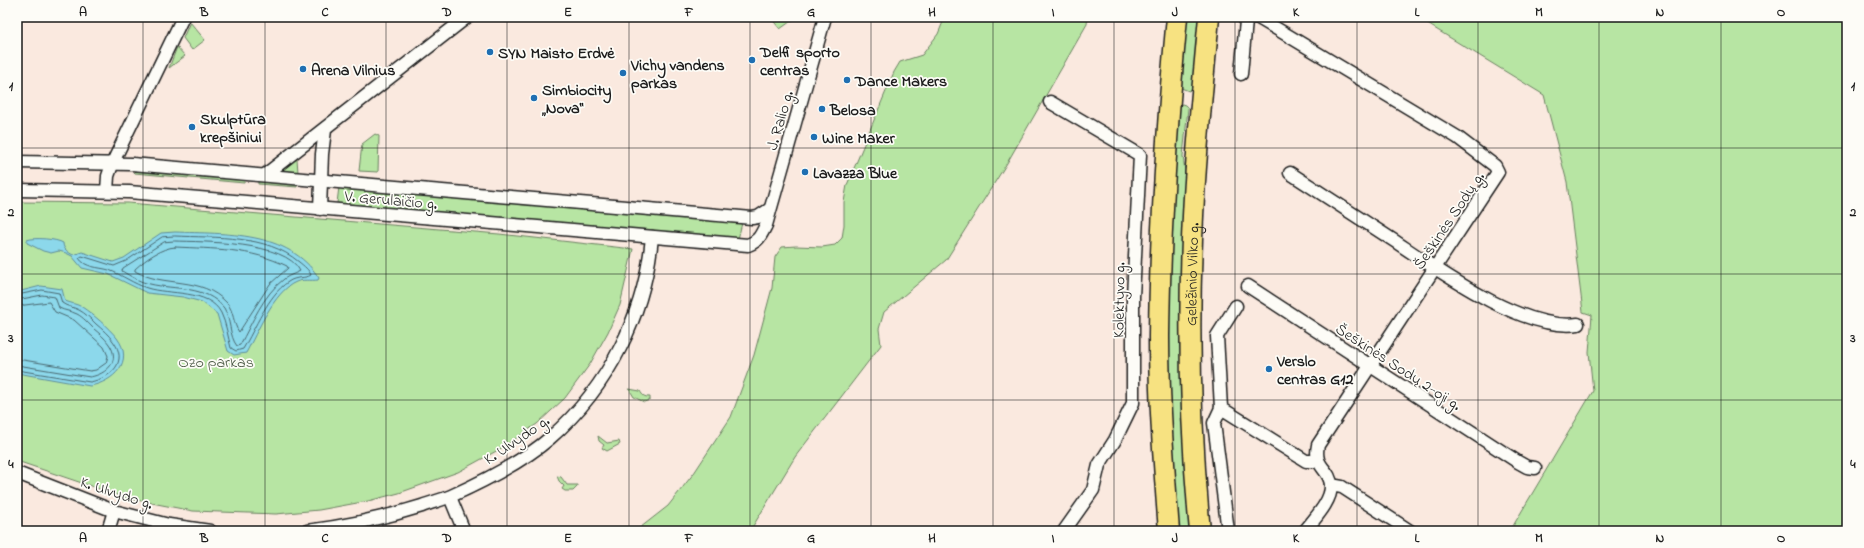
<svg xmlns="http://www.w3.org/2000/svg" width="1864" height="548" font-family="'Indie Flower',sans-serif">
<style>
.green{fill:#b7e5a3;stroke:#6a8060}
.water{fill:#8cd8eb;stroke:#5f8d98}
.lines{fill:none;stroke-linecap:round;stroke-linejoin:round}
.shore{stroke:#49676f;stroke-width:1}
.minor-casing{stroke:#1c1c1c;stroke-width:15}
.trunk-casing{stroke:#1c1c1c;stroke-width:23}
.minor{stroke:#fdfcf7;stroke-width:12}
.trunk{stroke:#f7e281;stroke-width:20}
.grid{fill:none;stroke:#1c1c1c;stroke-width:1;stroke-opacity:0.55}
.poi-dot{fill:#1f6fb2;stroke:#fdfcf7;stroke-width:1.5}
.labels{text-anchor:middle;stroke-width:3.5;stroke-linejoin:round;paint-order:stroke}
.poi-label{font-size:16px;font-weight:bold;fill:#1c1c1c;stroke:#fdfcf7;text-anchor:start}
.street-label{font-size:16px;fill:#1c1c1c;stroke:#fdfcf7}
.park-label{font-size:16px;fill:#4a5844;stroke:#fdfcf7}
.neatline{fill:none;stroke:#1c1c1c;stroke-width:1.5}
.grid-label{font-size:13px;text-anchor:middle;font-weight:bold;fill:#1c1c1c}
</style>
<rect width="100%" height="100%" fill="#fae9df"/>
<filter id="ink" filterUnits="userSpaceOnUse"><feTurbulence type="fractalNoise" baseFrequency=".025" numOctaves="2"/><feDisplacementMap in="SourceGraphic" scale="8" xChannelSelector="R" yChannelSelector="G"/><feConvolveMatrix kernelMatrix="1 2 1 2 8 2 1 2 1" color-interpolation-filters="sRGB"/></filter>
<g filter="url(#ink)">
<!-- green -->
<g class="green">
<polygon points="770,17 797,17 780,29"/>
<polygon points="945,17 1088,17 1087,24 1007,163 946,260 884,312 879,329 881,345 795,457 750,531 636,531 668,506 694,473 731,417 754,355 772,288 775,257 782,247 796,246 822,247 835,245 842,238 844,225 844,202 847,185 894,72 900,62 922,55 938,34"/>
<polygon points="1185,17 1202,17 1193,87 1189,91 1181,88"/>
<polygon points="1416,17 1847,17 1847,531 1510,531 1593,391 1589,352 1592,315 1583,312 1567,182 1544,95"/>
<polygon points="190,22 205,40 192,50 183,38"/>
<polygon points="177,47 185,56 169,68"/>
<polygon points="1182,104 1185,105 1188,108 1183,156 1187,187 1192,531 1175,531 1165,353 1178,106"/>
<polygon points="375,134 379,136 378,172 359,171 362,144"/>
<polygon points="297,159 298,172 280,170"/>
<polygon points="137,170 245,179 244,183 134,173"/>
<polygon points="258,180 297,184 297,187 258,184"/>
<polygon points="339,187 742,223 738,239 337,203"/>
<polygon points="17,202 128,203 499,234 633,249 620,305 608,332 590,364 565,398 537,424 500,449 458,472 399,493 368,501 319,510 276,514 193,511 126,498 17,461"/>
<path d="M629 389 640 391C643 396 644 397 650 397V400L644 402 634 397Z"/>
<polygon points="598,436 607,443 619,441 620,444 607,451 602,448 604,445 599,441"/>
<polygon points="557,476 561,477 567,485 578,485 578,486 573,491 565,491 562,489 564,486 559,481"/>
</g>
<!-- water -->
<g class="water">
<path d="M175 232C225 234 288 230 319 278L318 280C311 281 302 279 296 282 274 291 257 333 246 353L234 355 228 351 217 314 202 302 183 297 147 293 108 274 82 268 72 256 66 253 59 251 51 253 43 251 27 243V240C34 237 57 239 63 243 63 249 68 252 73 255L82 252 113 262 124 258 161 233Z"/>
<path d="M41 286 62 289 65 301C70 303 77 304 82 307 94 315 108 327 117 338 135 362 113 382 90 386L17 373V292Z"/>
</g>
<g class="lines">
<!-- shore -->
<g class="shore">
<path d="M175 236C216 238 266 234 299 262 304 266 309 270 311 275 305 279 296 276 288 282 268 295 255 329 243 349L236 351 231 348C228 337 226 323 221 313 209 289 168 295 147 288 134 284 122 275 109 270 99 267 85 268 79 258L82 256 114 266 126 261 162 237Z"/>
<path d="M175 241C203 242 286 241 300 271 295 274 289 275 284 279 263 295 252 323 240 345L237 346C229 336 231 319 224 308 206 285 174 290 150 284 140 282 130 276 122 271L123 268 164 242Z"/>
<path d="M175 247C214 249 250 248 287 266L288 268 270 284 239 332C233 324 234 311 227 303 201 275 164 288 135 271V269C146 259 161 248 175 247Z"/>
<path d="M17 295 42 290 59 293 62 303C67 307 74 307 79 310 85 313 91 319 96 324 102 329 109 335 113 341 129 362 111 378 90 382L17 370"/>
<path d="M17 300 42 295 55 297 59 308C65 311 71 311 77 314 83 317 89 324 94 329 99 333 105 338 109 344 121 361 107 374 90 377L17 365"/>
<polyline points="17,306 49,302 55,312 74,320 104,347 108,356 106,363 96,370 90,371 17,359"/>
</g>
<defs>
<g id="minor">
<path d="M1257 17 1457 137 1495 166 1498 172 1318 445C1313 468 1330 468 1331 485 1332 501 1314 519 1305 531"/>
<polyline points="1241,74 1246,21 1251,17 1256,17"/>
<polyline points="1050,102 1140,155 1133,297 1133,403 1115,440 1099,465 1093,490 1064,531"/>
<polyline points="17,162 132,164 752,218 758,217 770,209"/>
<path d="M1290 173C1324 195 1359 218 1393 240 1438 270 1523 332 1578 324"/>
<polyline points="265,175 467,17"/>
<path d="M17 190 129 192 748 245C759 241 761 235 766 225L825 17"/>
<polyline points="107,191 108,176 113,162 183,17"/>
<polyline points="320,209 322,154 325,130"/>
<polyline points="1248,286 1518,462 1527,467 1535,468"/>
<polyline points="1221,408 1306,461 1318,461"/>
<polyline points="17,473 114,511 169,525 210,531"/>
<polyline points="1331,485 1342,487 1410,531"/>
<polyline points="450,497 464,531"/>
<polyline points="108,531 114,511"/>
<path d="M307 531C346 526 384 518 422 506 432 502 442 500 451 496 482 482 525 460 550 438 609 387 645 314 652 237"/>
<polyline points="1228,531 1214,423 1221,408 1217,336 1236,306"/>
</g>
<g id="trunk">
<path d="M1169 531C1164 467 1159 402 1159 337 1160 230 1167 124 1177 17"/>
<path id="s1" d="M1200 531C1190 427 1188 321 1193 216 1196 150 1203 83 1209 17"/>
</g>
</defs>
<!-- minor casing -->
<use href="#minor" class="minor-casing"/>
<!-- trunk casing -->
<use href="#trunk" class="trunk-casing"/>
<!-- minor -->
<use href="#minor" class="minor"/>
<!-- trunk -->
<use href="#trunk" class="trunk"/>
</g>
</g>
<!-- grid -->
<path class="grid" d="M143 17V531M265 17V531M386 17V531M507 17V531M629 17V531M750 17V531M871 17V531M993 17V531M1114 17V531M1235 17V531M1357 17V531M1478 17V531M1599 17V531M1721 17V531M17 148H1847M17 274H1847M17 400H1847"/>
<!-- markers -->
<g class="poi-dot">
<circle cx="490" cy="52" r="4"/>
<circle cx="752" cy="60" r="4"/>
<circle cx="303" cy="69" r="4"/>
<circle cx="623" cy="73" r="4"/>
<circle cx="847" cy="80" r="4"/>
<circle cx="534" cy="98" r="4"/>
<circle cx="822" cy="109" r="4"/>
<circle cx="192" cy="127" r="4"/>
<circle cx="814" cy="137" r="4"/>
<circle cx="805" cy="172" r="4"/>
<circle cx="1269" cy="369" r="4"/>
</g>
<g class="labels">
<!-- poi labels -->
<g class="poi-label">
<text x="760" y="57">Delfi sporto<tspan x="760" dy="18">centras</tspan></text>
<text x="498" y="58">SYN Maisto Erdvė</text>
<text x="631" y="70">Vichy vandens<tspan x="631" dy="18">parkas</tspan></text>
<text x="311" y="75">Arena Vilnius</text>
<text x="855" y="86">Dance Makers</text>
<text x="542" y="95">Simbiocity<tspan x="542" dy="18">„Nova“</tspan></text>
<text x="830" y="115">Belosa</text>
<text x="200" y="124">Skulptūra<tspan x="200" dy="18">krepšiniui</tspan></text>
<text x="822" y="143">Wine Maker</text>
<text x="813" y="178">Lavazza Blue</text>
<text x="1277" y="366">Verslo<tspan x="1277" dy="18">centras G12</tspan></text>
</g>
<!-- street labels -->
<g class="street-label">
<text transform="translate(779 120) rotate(-74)" y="6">J. Ralio g.</text>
<text transform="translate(391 199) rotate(5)" y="6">V. Gerulaičio g.</text>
<text transform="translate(1448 220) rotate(-56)" y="6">Šeškinės Sodų g.</text>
<text dy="6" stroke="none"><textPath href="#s1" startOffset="257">Geležinio Vilko g.</textPath></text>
<text transform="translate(1118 300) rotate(-89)" y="6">Kolektyvo g.</text>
<text transform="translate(1399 366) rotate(33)" y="6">Šeškinės Sodų 2-oji g.</text>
<text transform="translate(516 439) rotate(-34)" y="6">K. Ulvydo g.</text>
<text transform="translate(117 492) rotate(18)" y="6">K. Ulvydo g.</text>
</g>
<!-- park labels -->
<g class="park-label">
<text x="216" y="367">Ozo parkas</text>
</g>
</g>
<!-- margin -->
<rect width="1864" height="548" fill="none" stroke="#fdfcf7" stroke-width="44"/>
<rect x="22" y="22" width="1820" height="504" class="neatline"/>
<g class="grid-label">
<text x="83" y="16">A</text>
<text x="204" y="16">B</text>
<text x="325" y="16">C</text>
<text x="447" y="16">D</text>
<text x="568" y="16">E</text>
<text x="689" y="16">F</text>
<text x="811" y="16">G</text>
<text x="932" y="16">H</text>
<text x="1053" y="16">I</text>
<text x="1175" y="16">J</text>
<text x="1296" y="16">K</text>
<text x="1417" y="16">L</text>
<text x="1539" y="16">M</text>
<text x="1660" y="16">N</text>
<text x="1781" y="16">O</text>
<text x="11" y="90">1</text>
<text x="1853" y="90">1</text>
<text x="11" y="216">2</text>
<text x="1853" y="216">2</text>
<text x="11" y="342">3</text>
<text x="1853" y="342">3</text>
<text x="11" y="468">4</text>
<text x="1853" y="468">4</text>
<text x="83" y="542">A</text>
<text x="204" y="542">B</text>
<text x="325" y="542">C</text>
<text x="447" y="542">D</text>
<text x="568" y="542">E</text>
<text x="689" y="542">F</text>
<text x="811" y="542">G</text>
<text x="932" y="542">H</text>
<text x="1053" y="542">I</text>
<text x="1175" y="542">J</text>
<text x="1296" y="542">K</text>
<text x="1417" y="542">L</text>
<text x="1539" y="542">M</text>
<text x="1660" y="542">N</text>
<text x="1781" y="542">O</text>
</g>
</svg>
